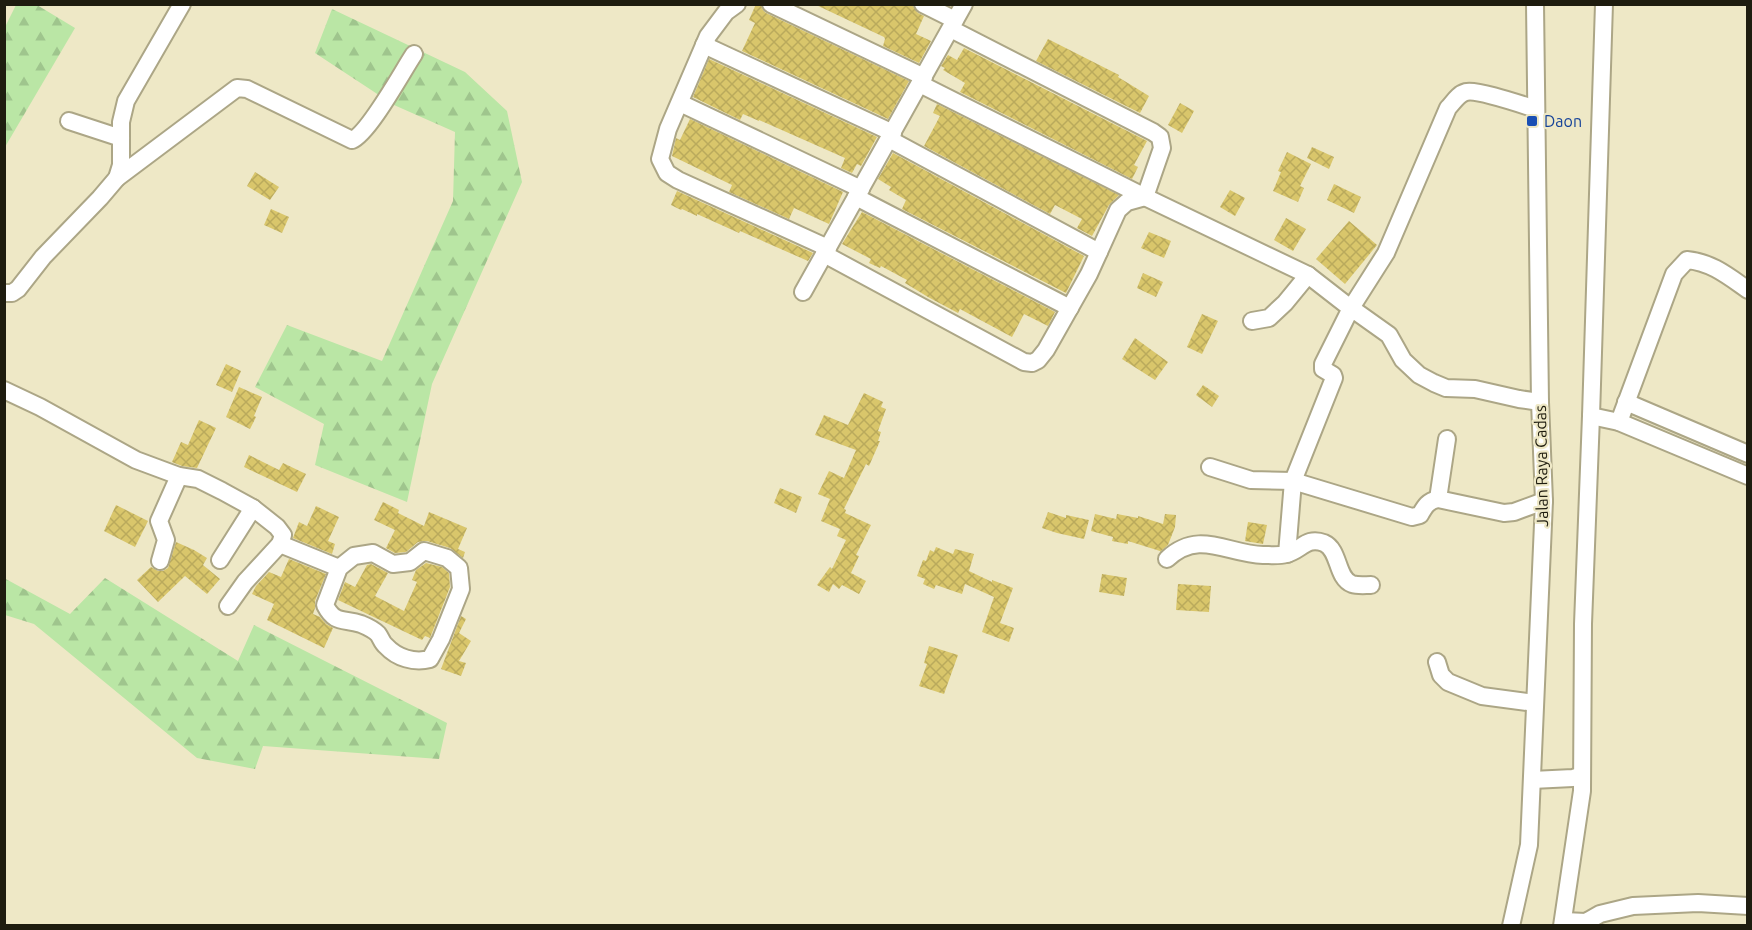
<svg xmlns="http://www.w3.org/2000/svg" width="1752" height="930" font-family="Ubuntu,sans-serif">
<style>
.forest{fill:url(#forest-firs)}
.building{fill:url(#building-cross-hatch)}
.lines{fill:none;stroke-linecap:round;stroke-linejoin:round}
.minor-casing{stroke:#aca686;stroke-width:20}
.minor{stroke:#fff;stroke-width:16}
.transit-dot{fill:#1a4fb4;stroke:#eee8c6;stroke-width:2}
.labels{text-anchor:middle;stroke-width:4.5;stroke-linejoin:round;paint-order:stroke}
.transit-label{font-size:16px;fill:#164399;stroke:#eee8c6;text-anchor:start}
.street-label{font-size:16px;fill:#1e1c0f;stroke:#eee8c6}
</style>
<defs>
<pattern id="forest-firs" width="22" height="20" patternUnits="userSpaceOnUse" patternTransform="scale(1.5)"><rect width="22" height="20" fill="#bae6a5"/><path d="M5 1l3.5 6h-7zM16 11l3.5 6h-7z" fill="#9fc58d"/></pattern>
<pattern id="building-cross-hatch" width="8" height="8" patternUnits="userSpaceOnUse" patternTransform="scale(1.5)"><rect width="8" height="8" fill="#d9c66b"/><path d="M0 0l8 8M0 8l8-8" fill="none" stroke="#baaa5c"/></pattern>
</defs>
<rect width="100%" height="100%" fill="#eee8c6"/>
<!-- forest -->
<g class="forest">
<polygon points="16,5 37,5 75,28 5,147 5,27"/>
<polygon points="332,9 465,72 507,111 522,182 432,384 407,502 315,465 324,424 255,387 287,325 382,361 453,201 455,132 394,105 315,53"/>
<polygon points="4,578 70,614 105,578 238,661 254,625 447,723 439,759 263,746 255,769 197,758 34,624 5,615"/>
</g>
<!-- building -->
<g class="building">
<polygon points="756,4 761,5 763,10 766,13 909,81 888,119 742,51 755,23 749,20"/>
<polygon points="814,4 909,4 913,6 918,13 924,16 916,34 931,41 919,63 883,46 885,39 884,37"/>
<polygon points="1048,39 1119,75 1118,77 1149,96 1140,113 1036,61"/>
<polygon points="964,48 1147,141 1134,165 1138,167 1132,179 960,92 965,83 943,70 945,68 941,66 948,55 957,60"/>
<polygon points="709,59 877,137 861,166 857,164 852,173 841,168 845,158 759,120 759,121 743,114 740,120 693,97"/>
<polygon points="1180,103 1194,111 1182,133 1168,125"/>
<polygon points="937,104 1119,195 1109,205 1092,236 1077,228 1082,219 1055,205 1050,214 924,146 940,116 933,113"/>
<polygon points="690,119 843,192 829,224 794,208 789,219 729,192 732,185 672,156 676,138 680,140"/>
<polygon points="1312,147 1334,157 1329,169 1307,158"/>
<polygon points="1287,152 1311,164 1300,186 1304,188 1298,202 1273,191 1281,172 1278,171"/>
<polygon points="893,153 1084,256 1066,293 902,209 906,200 889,190 891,187 878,179"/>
<polygon points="255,172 279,187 270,200 247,186"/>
<polygon points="1334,184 1361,197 1354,213 1327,200"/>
<polygon points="1230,190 1245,198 1235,216 1220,207"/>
<polygon points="677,191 813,253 808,261 740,231 739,233 697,214 697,216 682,209 681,210 671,205"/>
<polygon points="271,209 289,217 282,233 264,225"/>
<polygon points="862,212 1055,312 1048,326 1024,314 1012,337 960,309 958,313 928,297 905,283 907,280 881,266 880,268 869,263 871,259 842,244"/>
<polygon points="1286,218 1306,229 1293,251 1274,240"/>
<polygon points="1349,221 1377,245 1345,284 1316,259"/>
<polygon points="1149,232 1171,241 1164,258 1141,248"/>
<polygon points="1143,273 1163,282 1156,297 1137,288"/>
<polygon points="1202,314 1218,321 1202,354 1187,347"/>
<polygon points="1135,338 1168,362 1155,380 1122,359"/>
<polygon points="226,364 241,371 232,392 216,385"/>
<polygon points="1203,385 1219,396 1212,407 1196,395"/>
<polygon points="239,387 262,397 254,416 256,417 250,429 226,417"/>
<polygon points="864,393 883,402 881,407 886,409 878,431 881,432 878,441 880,441 869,466 866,464 844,509 846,510 845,513 871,525 856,555 859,556 851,573 866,581 859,594 842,585 839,589 833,584 829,592 817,585 830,567 832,569 846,540 837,536 840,529 821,521 830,499 818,494 829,471 844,478 856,450 815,435 824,415 848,425"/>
<polygon points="199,420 216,428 197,468 182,466 172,462 181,442 188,445"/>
<polygon points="249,455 279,470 283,463 306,474 297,492 244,467"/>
<polygon points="780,488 802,497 796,513 774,503"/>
<polygon points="383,502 399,510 398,513 424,526 429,512 467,528 458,549 465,552 463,558 450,548 427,541 418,542 406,552 395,553 386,548 395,530 374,520"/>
<polygon points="116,505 148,521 135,547 104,531"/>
<polygon points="316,506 339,517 328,541 335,544 332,554 293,538 299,522 307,526"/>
<polygon points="1048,512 1066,518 1066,515 1089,520 1084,539 1057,533 1042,528"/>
<polygon points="1095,514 1116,519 1117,514 1138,518 1138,516 1163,524 1165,514 1176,515 1175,527 1168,545 1160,552 1160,551 1128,541 1128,544 1112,541 1113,537 1091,531"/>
<polygon points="1248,522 1267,525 1263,544 1245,541"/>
<polygon points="176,542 194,550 207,558 203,565 220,579 207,594 185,576 158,602 137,580 151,567 158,571 163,571 168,568"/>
<polygon points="936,547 953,554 955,549 974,554 969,571 992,582 992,580 1013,588 1000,623 1014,628 1009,642 982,632 994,597 965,584 962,594 936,585 934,589 923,584 925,579 917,576 923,560 926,561 930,550 934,552"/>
<polygon points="289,559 326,574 315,601 315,608 313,614 320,617 326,624 333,628 324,648 267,620 274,604 252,594 256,586 269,572 281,577"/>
<polygon points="426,563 442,567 449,573 450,587 430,638 425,636 422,640 338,600 345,582 355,587 367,565 371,564 388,573 375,596 404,611 417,582 412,580 416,570"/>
<polygon points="1102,574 1127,578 1124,596 1099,592"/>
<polygon points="1178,584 1211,586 1209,612 1176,610"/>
<polygon points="461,616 466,619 459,633 471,641 459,661 466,663 461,676 441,669"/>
<polygon points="929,646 958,655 944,694 919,686 927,664 924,663"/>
</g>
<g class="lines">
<defs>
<g id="minor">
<polyline points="737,4 726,12 708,36 668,129 660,159 667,173 678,180 828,248"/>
<polyline points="771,4 924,77"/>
<polyline points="923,4 955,20"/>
<polyline points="1604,4 1591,416 1619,422 1748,476"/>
<polyline points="951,29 1153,132 1160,137 1162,148 1145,197"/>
<polyline points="704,45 893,133"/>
<polyline points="920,84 1145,197 1308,275 1344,303 1389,335 1403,360 1419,375 1434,383 1446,388 1475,389 1519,399 1540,402"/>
<polyline points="680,103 861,189"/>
<polyline points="69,121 121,138"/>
<path d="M117 178 237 88 247 89 352 140C369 133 402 72 414 54"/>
<polyline points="856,197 1070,308"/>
<polyline points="1099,252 1118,210 1127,202 1145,197"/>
<polyline points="824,254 1024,362 1032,363 1038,360 1046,350 1089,274 1099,252 889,139"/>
<polyline points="803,292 964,4"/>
<polyline points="4,293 12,293 18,289 43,257 100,198 117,178 121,165 121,122 126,101 182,4"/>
<polyline points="1252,321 1269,318 1285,303 1308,275"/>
<polyline points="4,390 40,407 136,460 179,476 198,479 222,491 253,508 277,527 283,535 280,544 245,582 228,606"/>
<polyline points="1626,402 1748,454"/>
<path d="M1619 422 1674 274 1687 260C1711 262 1728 276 1748 290"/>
<path d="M1210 467 1251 480 1293 481 1412 517 1420 515C1425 506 1428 501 1438 499L1504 513 1514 512 1544 501"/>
<polyline points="1438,499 1447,439"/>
<polyline points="280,544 339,568"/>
<path d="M424 551 447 558 459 568 461 589 441 639 430 659C414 663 397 658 386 646 382 643 381 638 378 634 374 630 366 626 361 624 344 618 335 625 325 605L339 568 354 556 373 553 393 564 410 562Z"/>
<path d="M1287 554 1293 481 1334 378 1333 375 1323 369V364L1351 308 1386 253 1448 108C1453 103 1458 94 1466 92 1477 89 1523 105 1536 109"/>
<path d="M1167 559C1199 529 1227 554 1263 555 1270 555 1279 556 1286 554 1301 551 1306 536 1324 543 1340 550 1336 578 1352 584 1358 586 1365 585 1371 585"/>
<polyline points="220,560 253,508"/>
<polyline points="160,561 166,540 159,521 179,476"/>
<polyline points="1437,662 1441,675 1448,682 1482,696 1535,703"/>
<polyline points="1532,780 1573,778 1582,775"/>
<polyline points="1564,921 1586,922 1600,914 1633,906 1698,903 1748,906"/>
<polyline points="1511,926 1529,845 1544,501 1540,402 1535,4"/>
<polyline points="1562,926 1582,791 1583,624 1591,416"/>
</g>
</defs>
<!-- minor casing -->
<use href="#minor" class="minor-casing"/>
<!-- minor -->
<use href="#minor" class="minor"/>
</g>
<!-- markers -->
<rect class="transit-dot" x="1526" y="115" width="12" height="12" rx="3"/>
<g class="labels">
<!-- transit labels -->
<g class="transit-label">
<text x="1544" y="127">Daon</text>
</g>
<!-- street labels -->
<g class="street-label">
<text transform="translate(1541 466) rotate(-91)" y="6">Jalan Raya Cadas</text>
</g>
</g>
<!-- border -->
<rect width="1752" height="930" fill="none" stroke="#1e1c0f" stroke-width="12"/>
</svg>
